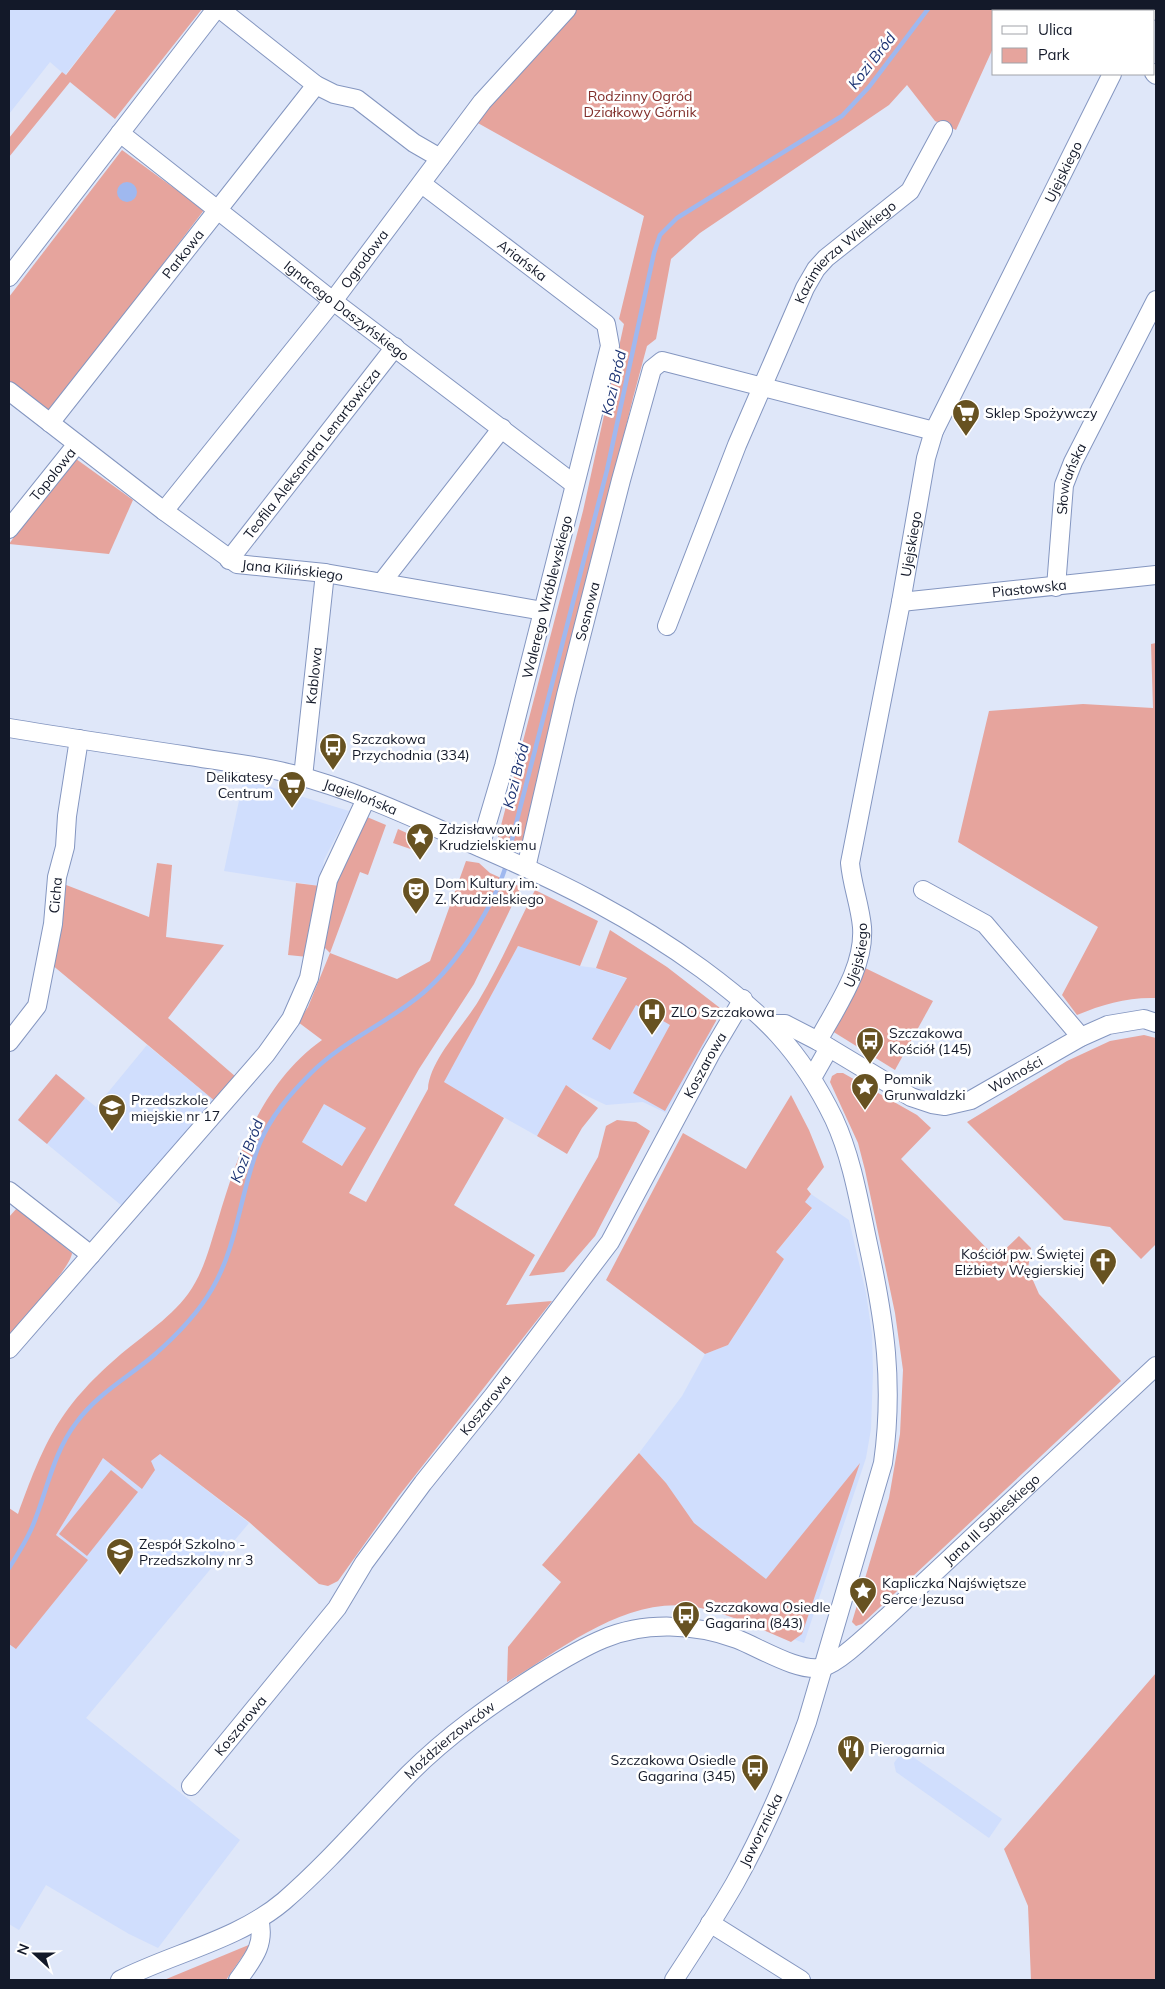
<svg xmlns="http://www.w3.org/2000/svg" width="1165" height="1989" font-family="Mulish,sans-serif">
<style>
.built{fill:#d0defd}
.green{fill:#e6a49d;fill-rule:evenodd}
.water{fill:#9fb8ef}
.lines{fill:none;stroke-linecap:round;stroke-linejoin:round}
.stream{stroke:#9fb8ef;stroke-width:4.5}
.minor-casing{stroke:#8496c0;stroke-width:20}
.minor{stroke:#fff;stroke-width:18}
.labels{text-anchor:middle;stroke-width:5;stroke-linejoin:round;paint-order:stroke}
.park-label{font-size:14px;fill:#812f2b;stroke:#fff}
.street-label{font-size:14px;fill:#131929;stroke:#fff}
.poi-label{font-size:14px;fill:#131929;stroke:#fff;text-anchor:start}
.water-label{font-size:15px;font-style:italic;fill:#1c3373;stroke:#fff}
</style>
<rect width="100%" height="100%" fill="#dfe7f9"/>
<!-- built -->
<g class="built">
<polygon points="9,9 117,9 65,75 50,62 9,114"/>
<polygon points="243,782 261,784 349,811 324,860 320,886 224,871"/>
<polygon points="518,946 580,966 596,968 716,1011 711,1032 666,1113 643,1102 606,1105 566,1086 537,1136 443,1083"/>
<polygon points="147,1045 216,1102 127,1210 18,1120 56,1074 96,1107"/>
<polygon points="324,1104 366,1128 343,1166 302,1142"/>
<polygon points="811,1194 849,1220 866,1293 872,1334 873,1372 871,1429 866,1458 804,1643 630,1579 666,1483 639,1453 682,1396 705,1354 728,1345 784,1259 776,1252 812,1209 804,1202"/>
<polygon points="151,1447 249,1523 86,1718 240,1840 158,1948 129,1934 46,1885 19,1930 9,1924 9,1615 62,1539 56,1535 103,1458"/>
<polygon points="903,1750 1002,1819 989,1838 896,1772 894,1763"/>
</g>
<!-- green -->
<g class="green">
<polygon points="117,9 202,9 115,119 70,82 9,157 9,138 62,72 66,75"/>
<polygon points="574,9 1140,9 1138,11 994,11 994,46 956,130 935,121 907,85 889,105 700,233 671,259 656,339 647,346 633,398 523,848 498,837 583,511 624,324 619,319 644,216 476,122"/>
<polygon points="122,150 204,210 50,413 9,381 9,297"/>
<polygon points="72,456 133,500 109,554 9,544"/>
<path d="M1156 643V998C1128 997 1103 1004 1077 1015L1062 995 1098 927 958 842 989 711 1083 704 1153 708 1151 644Z"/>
<path d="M367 817 386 825 368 875 360 872 330 953 397 979 430 961 466 861 479 863 490 873 521 887 474 984 419 1069 349 1193 366 1202 428 1089C429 1061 465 1024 479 1000 500 965 517 926 535 890L598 921 580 966 518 946 444 1082 504 1118 454 1205 535 1255 506 1305 552 1301 398 1497 338 1581 328 1586 319 1584 249 1522 160 1454 151 1461 155 1470 142 1489 103 1458 56 1535 88 1560 16 1649 9 1644V1508L18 1514C43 1446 57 1411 112 1362 136 1340 169 1320 188 1294 204 1272 210 1245 218 1220 238 1153 262 1083 322 1040L298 1022 308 1007 330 953 322 945 334 883ZM324 1104 366 1128 342 1166 302 1142Z"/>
<polygon points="398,829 422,840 425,854 393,843"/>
<polygon points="157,863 172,865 166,937 224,945 168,1018 236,1077 216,1102 51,964 61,883 149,917"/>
<polygon points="296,883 320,886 308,957 288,955"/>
<polygon points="610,930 667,967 720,1008 716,1021 665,1111 633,1093 670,1025 636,1005 610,1050 592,1039 627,978 596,968"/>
<polygon points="863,967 933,1001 895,1070 832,1031"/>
<polygon points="1144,1035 1156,1038 1156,1244 1141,1259 1110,1227 1064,1220 967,1122 1067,1061 1110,1041"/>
<polygon points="837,1073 843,1073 917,1115 931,1128 901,1159 996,1258 1019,1236 1031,1248 1028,1269 1039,1294 1121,1381 862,1624 856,1626 852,1622 889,1498 900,1434 903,1370 895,1313 865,1170 858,1143 830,1082 832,1076"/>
<polygon points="56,1074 85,1098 47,1144 18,1120"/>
<polygon points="566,1085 598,1108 582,1128 567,1154 537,1136"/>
<polygon points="791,1095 809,1130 824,1167 807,1189 811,1194 805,1202 812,1208 776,1252 784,1259 728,1345 705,1354 606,1280 683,1133 746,1169"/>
<polygon points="617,1120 636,1122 650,1131 595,1236 564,1272 529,1276 598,1157 606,1126"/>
<path d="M17 1208 72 1253C71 1268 21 1320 9 1335V1217Z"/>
<path d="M639 1453 666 1483 694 1523 766 1579 860 1463 802 1634 791 1642C759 1629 725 1611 690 1606 622 1598 561 1650 507 1682L508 1647 561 1582 542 1565Z"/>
<polygon points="111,1470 138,1492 87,1556 59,1534"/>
<polygon points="1156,1673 1156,1980 1031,1980 1028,1906 1004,1849"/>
<polygon points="251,1944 226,1980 164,1980"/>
</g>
<!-- water -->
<circle class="water" cx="127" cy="192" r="10"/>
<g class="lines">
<!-- stream -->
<g class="stream">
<polyline points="508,855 607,470 654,253 660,235 677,218 842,116 869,87 928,9"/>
<path d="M9 1568C18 1554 27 1540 33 1525 47 1491 53 1453 76 1423 97 1394 127 1378 153 1356 176 1336 197 1315 212 1289 238 1245 240 1192 259 1145 270 1117 290 1094 311 1073 344 1040 388 1023 423 993 457 964 495 905 507 862"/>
</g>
<defs>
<g id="minor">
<polyline points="220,9 316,85 334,94 357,99 414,143 440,158"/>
<polyline points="1153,11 1155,9"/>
<polyline points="1154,73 1156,75"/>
<path id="s1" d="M120 133 333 301 574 484"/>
<path id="s2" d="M422 184 606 324 610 346 504 766 480 847"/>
<polyline points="9,277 216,9"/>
<path id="s3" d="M9 391 164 511 237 564 325 573 543 611"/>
<path id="s4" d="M50 423 316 85"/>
<path id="s5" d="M164 511 333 301 482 102 567 9"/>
<path id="s6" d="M9 529 77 444"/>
<path id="s7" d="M229 560 395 347"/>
<polyline points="382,582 502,428"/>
<path id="s8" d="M1056 587 1064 485 1073 462 1156 300"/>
<path id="s9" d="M901 602 1156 575"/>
<path id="s10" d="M667 626 737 445 805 288 816 269 826 258 910 191 943 130"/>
<path id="s11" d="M9 728C69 738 129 747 189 756 223 762 258 765 292 774 359 791 422 822 486 850 564 884 632 918 702 969 763 1014 800 1049 834 1119 852 1158 859 1202 868 1244 885 1322 894 1384 883 1463L807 1722C787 1778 764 1831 735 1883 716 1916 695 1948 674 1980"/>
<path id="s12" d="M303 777 325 573"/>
<path id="s13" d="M526 868 566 695 621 480 652 369 662 361 934 431"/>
<polyline points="923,890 985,924 1081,1037"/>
<path id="s14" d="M769 1024H785L818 1041 911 1097 932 1104 945 1106 971 1100 1081 1037 1108 1025 1144 1019 1156 1023"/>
<path id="s15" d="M818 1041C836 1007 865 968 862 927 860 905 852 885 850 863L901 602 926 458 934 431 1112 74"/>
<path id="s16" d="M9 1042 37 1006 53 924 57 877 65 847 67 816 79 739"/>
<polyline points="812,1078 829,1048"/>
<polyline points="9,1191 91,1255"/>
<polyline points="9,1349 266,1054 291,1019 309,978 328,880 366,799"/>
<path id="s17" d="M191 1786 337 1608 364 1563 423 1483 493 1396 610 1242 711 1053 743 999"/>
<polyline points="710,1923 801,1980"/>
<path id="s18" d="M120 1980C173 1953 238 1940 284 1901 329 1862 368 1816 409 1774 448 1735 492 1704 539 1674 560 1661 581 1648 603 1639 645 1621 695 1624 737 1639 758 1647 801 1674 823 1667 841 1662 872 1630 887 1617L1156 1366"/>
<path d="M238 1980C252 1960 266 1945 259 1919"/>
</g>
</defs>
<!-- minor casing -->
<use href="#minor" class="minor-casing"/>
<!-- minor -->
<use href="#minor" class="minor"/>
</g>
<!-- icons -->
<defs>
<symbol id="supermarket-pin" viewBox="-11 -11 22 30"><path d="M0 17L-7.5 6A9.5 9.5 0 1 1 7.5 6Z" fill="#675221" stroke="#fff"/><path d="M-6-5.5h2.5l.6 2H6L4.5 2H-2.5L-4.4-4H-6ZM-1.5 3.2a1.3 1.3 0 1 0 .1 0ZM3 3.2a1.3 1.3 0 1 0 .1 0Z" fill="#fff"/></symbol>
<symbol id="bus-pin" viewBox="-11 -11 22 30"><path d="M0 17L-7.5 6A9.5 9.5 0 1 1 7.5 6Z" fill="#675221" stroke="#fff"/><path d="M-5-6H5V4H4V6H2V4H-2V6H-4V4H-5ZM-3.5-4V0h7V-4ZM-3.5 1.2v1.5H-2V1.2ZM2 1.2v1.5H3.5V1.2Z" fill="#fff"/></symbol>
<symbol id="sight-pin" viewBox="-11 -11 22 30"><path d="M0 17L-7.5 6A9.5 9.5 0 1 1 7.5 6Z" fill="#675221" stroke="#fff"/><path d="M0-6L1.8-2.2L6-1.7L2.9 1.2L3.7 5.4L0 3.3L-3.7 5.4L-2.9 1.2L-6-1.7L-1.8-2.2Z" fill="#fff"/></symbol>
<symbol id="theatre-pin" viewBox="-11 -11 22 30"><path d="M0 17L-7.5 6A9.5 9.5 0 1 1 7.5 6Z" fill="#675221" stroke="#fff"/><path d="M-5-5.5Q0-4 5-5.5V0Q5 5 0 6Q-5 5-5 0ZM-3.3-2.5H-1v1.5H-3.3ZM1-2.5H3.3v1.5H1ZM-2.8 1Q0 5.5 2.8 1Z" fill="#fff"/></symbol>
<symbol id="hospital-pin" viewBox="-11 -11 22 30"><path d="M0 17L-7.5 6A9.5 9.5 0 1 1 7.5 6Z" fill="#675221" stroke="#fff"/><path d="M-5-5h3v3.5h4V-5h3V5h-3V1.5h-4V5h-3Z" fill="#fff"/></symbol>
<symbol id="school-pin" viewBox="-11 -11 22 30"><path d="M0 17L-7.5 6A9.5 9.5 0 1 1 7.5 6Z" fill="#675221" stroke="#fff"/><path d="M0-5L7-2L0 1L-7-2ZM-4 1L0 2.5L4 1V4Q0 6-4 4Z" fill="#fff"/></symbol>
<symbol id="church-pin" viewBox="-11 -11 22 30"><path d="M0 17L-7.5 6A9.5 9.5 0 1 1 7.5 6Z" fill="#675221" stroke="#fff"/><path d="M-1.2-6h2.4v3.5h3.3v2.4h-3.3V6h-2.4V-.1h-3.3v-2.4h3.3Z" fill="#fff"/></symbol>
<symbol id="restaurant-pin" viewBox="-11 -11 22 30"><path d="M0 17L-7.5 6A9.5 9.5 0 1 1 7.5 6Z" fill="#675221" stroke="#fff"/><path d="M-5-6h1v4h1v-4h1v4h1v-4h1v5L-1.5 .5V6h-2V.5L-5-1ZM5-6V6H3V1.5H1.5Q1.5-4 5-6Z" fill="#fff"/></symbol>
</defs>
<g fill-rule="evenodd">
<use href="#supermarket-pin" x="950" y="397" width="32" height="43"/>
<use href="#bus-pin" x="317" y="731" width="32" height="43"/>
<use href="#supermarket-pin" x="276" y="769" width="32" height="43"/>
<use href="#sight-pin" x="404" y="821" width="32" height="43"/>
<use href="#theatre-pin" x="400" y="875" width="32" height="43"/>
<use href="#hospital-pin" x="636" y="996" width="32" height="43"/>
<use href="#bus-pin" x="854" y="1025" width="32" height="43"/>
<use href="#sight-pin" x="849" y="1071" width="32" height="43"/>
<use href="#school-pin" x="96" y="1092" width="32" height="43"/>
<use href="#church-pin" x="1087" y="1246" width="32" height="43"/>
<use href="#school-pin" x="104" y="1536" width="32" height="43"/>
<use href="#sight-pin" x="847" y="1575" width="32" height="43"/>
<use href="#bus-pin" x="670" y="1599" width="32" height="43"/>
<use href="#restaurant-pin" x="835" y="1733" width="32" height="43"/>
<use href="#bus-pin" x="739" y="1752" width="32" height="43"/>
</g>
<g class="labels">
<!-- park labels -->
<g class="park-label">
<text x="640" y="101">Rodzinny Ogród<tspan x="640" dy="16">Działkowy Górnik</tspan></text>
</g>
<!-- street labels -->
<g class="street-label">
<text dy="5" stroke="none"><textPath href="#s15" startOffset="919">Ujejskiego</textPath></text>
<text dy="5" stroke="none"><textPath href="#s4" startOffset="215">Parkowa</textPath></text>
<text dy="5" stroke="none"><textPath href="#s10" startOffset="419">Kazimierza Wielkiego</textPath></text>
<text dy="5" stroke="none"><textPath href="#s5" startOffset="322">Ogrodowa</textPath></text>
<text dy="5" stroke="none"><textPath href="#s2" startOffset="126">Ariańska</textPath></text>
<text dy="5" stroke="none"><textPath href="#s1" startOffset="288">Ignacego Daszyńskiego</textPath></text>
<text dy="5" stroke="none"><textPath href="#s7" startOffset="135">Teofila Aleksandra Lenartowicza</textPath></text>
<text dy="5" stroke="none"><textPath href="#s6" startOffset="70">Topolowa</textPath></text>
<text dy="5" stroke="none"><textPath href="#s8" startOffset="110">Słowiańska</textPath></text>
<text dy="5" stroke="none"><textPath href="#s15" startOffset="514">Ujejskiego</textPath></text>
<text dy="5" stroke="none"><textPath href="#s3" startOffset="342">Jana Kilińskiego</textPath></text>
<text dy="5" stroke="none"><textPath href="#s9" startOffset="129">Piastowska</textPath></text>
<text transform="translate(547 597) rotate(-76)" y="5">Walerego Wróblewskiego</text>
<text dy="5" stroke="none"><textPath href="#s13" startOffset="264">Sosnowa</textPath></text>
<text dy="5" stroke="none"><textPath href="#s12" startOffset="102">Kablowa</textPath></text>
<text dy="5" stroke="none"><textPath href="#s11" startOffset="359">Jagiellońska</textPath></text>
<text dy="5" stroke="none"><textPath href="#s16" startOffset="158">Cicha</textPath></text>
<text dy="5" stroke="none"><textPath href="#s15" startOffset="95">Ujejskiego</textPath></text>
<text dy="5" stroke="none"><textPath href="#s17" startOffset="888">Koszarowa</textPath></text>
<text dy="5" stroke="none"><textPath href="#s14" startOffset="275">Wolności</textPath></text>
<text dy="5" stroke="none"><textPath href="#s17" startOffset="482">Koszarowa</textPath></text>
<text dy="5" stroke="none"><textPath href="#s18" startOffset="1052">Jana III Sobieskiego</textPath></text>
<text dy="5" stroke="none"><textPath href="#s17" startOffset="78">Koszarowa</textPath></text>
<text dy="5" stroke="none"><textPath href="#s18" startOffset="414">Moździerzowców</textPath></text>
<text transform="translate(761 1830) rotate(-64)" y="5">Jaworznicka</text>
</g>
<!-- poi labels -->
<g class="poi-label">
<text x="985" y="418">Sklep Spożywczy</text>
<text x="352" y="744">Szczakowa<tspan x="352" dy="16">Przychodnia (334)</tspan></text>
<text x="273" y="782" text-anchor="end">Delikatesy<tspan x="273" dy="16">Centrum</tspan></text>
<text x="439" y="834">Zdzisławowi<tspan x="439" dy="16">Krudzielskiemu</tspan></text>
<text x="435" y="888">Dom Kultury im.<tspan x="435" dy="16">Z. Krudzielskiego</tspan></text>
<text x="671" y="1017">ZLO Szczakowa</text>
<text x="889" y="1038">Szczakowa<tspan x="889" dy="16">Kościół (145)</tspan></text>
<text x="884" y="1084">Pomnik<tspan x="884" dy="16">Grunwaldzki</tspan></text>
<text x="131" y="1105">Przedszkole<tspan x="131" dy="16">miejskie nr 17</tspan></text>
<text x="1084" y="1259" text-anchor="end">Kościół pw. Świętej<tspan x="1084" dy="16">Elżbiety Węgierskiej</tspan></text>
<text x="139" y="1549">Zespół Szkolno -<tspan x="139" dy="16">Przedszkolny nr 3</tspan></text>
<text x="882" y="1588">Kapliczka Najświętsze<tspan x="882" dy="16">Serce Jezusa</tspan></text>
<text x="705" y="1612">Szczakowa Osiedle<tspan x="705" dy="16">Gagarina (843)</tspan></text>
<text x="870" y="1754">Pierogarnia</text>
<text x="736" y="1765" text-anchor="end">Szczakowa Osiedle<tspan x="736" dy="16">Gagarina (345)</tspan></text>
</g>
<!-- water labels -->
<g class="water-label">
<text transform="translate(872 61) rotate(-52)" y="5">Kozi Bród</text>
<text transform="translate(614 383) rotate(-77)" y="5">Kozi Bród</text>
<text transform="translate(516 776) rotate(-76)" y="5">Kozi Bród</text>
<text transform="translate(247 1151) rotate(-69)" y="5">Kozi Bród</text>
</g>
</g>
<!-- border -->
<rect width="1165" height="1989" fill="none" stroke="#131929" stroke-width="20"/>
<!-- legend -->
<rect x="992" y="10" width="162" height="65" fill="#ffffff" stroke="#a1a3a9"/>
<rect x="1002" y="26" width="25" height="8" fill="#ffffff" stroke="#a1a3a9"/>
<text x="1038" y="35" font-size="15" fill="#131929">Ulica</text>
<rect x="1002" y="48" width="25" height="15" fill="#e6a49d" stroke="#a1a3a9"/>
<text x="1038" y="60" font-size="15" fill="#131929">Park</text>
<!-- north arrow -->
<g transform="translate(35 1954) rotate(291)" stroke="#ffffff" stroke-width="4" paint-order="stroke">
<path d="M0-4L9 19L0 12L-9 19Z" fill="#131929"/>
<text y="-8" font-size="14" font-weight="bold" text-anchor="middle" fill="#131929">N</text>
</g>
</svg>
